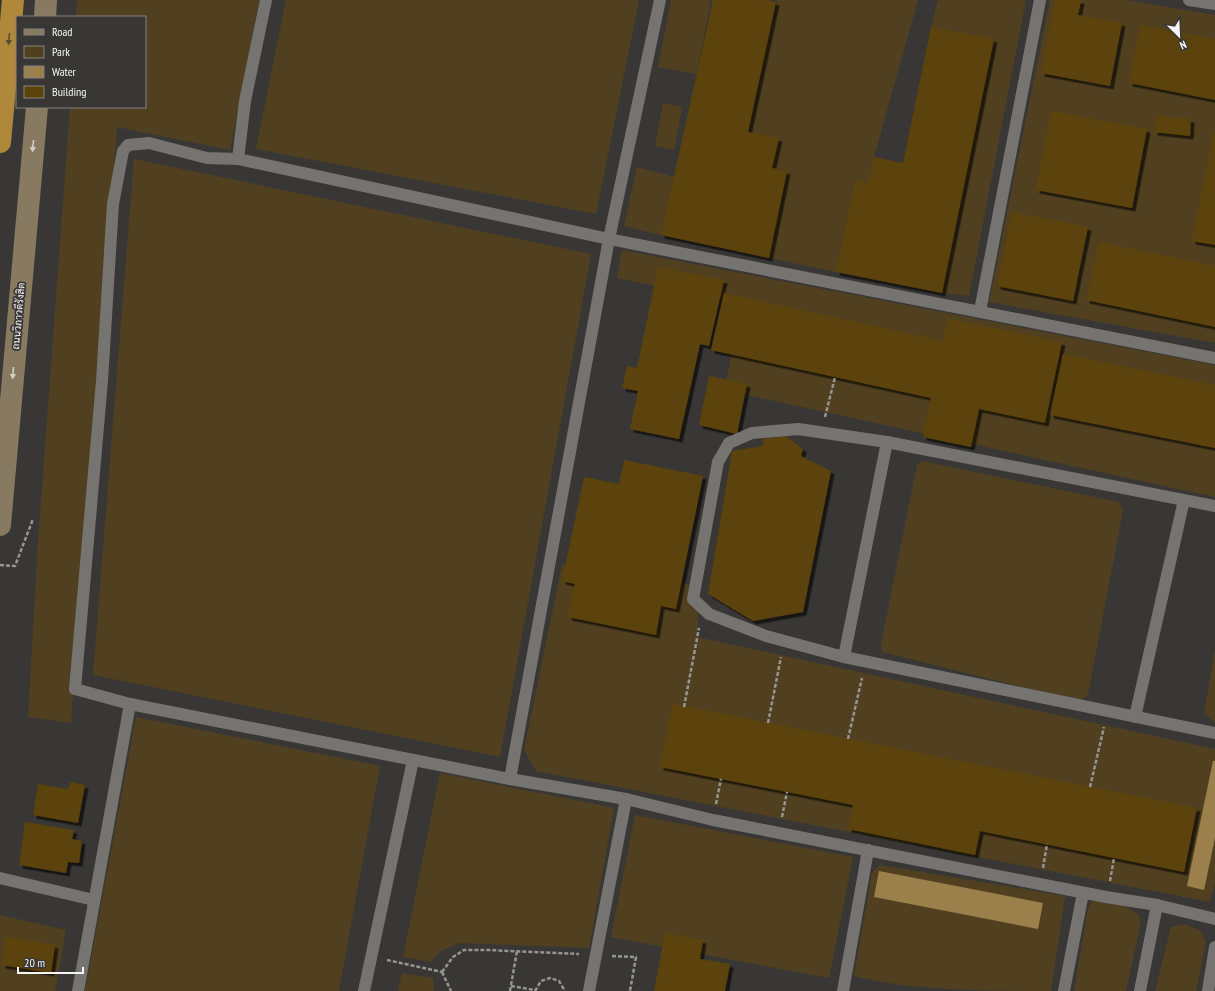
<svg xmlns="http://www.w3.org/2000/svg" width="1215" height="991" font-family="'PT Sans Narrow',Sarabun,sans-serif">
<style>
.green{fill:#514020}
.water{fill:#9b804b}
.building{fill:#5c4308;filter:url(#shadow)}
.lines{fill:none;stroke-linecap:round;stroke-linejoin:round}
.path{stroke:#969593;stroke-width:2.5;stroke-dasharray:4 2;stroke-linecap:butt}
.lane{stroke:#767471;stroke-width:12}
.secondary{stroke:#877a60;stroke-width:22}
.highway{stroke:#af8839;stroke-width:22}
.oneway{fill:#564b36}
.oneway2{fill:#d4d0c7}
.labels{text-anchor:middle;stroke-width:3.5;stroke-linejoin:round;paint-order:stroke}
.street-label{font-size:10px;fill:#f5f5f3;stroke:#393735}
</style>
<defs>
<filter id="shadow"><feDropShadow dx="3.5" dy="3.5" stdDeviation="0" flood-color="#0009"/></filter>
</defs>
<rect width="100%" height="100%" fill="#393735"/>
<!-- green -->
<g class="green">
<polygon points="77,0 259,0 230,150 117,127 71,723 28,717 38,542 70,107 145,107 145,17 76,17"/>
<polygon points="286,0 639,0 596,214 256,149"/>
<polygon points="671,0 711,0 696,74 658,67"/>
<polygon points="777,0 918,0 874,157 868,183 855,180 836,272 769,258 787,171 772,168 779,138 748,132"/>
<polygon points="938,0 1026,0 969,296 942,293 994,40 931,27"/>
<polygon points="1050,0 1126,0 1215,15 1215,343 989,302"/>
<polygon points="663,103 682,107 674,150 655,146"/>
<polygon points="134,159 591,254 500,757 93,675"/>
<polygon points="637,167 674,177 661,235 624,226"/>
<polygon points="622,250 1215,365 1215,497 724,390 743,304 617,278"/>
<polygon points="922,461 1119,502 1123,510 1088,695 1080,701 882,652 881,644 917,465"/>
<polygon points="562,565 699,586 697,637 1215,749 1215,884 1210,902 536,771 524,750"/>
<polygon points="1215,650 1215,723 1204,713"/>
<polygon points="136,717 380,766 339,991 85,991"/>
<polygon points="440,773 614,808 589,948 460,943 440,951 431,962 403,957"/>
<polygon points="635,815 853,857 829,978 611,937"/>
<path d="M880 865 1065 896 1051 991C990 991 911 991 854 976L872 873Z"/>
<polygon points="1092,901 1125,906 1139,915 1140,926 1126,991 1074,991 1088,909"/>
<polygon points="0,915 66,930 55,991 0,991"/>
<polygon points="1185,924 1201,931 1206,942 1196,991 1155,991 1171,927"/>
<polygon points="402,973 433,978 434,991 398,991"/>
</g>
<!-- water -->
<g class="water">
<polygon points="1213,761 1215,761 1215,838 1204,890 1187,886"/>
<polygon points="879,871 1043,903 1038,929 874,897"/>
</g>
<!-- building -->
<g class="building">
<polygon points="713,0 767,0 776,2 748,132 779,138 772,168 787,171 769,258 661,235"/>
<polygon points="1055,0 1081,0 1078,15 1122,23 1110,86 1041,73"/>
<polygon points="1140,25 1215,39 1215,100 1129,83"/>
<polygon points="931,27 994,39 942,293 836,272 855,180 868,183 874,157 903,163"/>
<polygon points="1051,111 1147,129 1132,208 1036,190"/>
<polygon points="1156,116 1191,119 1190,136 1154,132"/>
<polygon points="1214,131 1215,131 1215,245 1192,241"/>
<polygon points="1012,212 1088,227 1073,301 997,286"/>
<polygon points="1099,242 1215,266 1215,327 1086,300"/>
<polygon points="658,267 724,280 709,346 700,344 679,439 630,429 638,391 622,388 627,366 637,368"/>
<polygon points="724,293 943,341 948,319 1062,342 1045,423 979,409 971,447 923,437 931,398 711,350"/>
<polygon points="1063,354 1215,385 1215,448 1050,415"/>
<polygon points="709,376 747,384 737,434 699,425"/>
<polygon points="786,436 803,449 801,456 831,471 803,612 753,621 708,594 732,451 763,446 763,439"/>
<polygon points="624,460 703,476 676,609 661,606 656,635 568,617 575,584 562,581 584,477 619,484"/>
<polygon points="673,704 1197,808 1184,872 980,831 975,855 848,829 853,805 660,767"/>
<polygon points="71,782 85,785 78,823 33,815 38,784 67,789"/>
<polygon points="25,822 74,830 72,839 82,841 79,863 68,862 66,873 19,865"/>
<polygon points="665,933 703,940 700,959 730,964 725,991 654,991"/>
<polygon points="6,937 55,945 51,973 2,965"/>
</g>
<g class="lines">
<!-- path -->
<g class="path">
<polyline points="825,417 835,377"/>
<polyline points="0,565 15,566 33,519"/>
<polyline points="684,707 699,628"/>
<polyline points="768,723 781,657"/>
<polyline points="848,739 862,678"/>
<polyline points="1090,787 1104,727"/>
<polyline points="716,804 721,779"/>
<polyline points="782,817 787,792"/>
<polyline points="1043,868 1047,844"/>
<polyline points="1110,881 1114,858"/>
<polyline points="612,956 636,957 630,991"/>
<polyline points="387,960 442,972"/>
<polyline points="442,972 453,957 464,950 488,950 579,954"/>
<polyline points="442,972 451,991"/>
<polyline points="511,986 535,990"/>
<polyline points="510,991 517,951"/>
<polyline points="535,991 541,981 550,978 559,981 565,991"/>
</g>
<!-- lane -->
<g class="lane">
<polyline points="266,0 245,101 238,159 207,158 149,143 128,145 123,151 113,204 102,381 75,689 130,704 510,779 626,799 713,820 1106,897 1157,905 1215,919"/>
<polyline points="1189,0 1215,4"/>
<polyline points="238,159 609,239 1215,358"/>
<polyline points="980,311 1040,0"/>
<polyline points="1215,506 887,442 798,429 752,433 729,443 718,462 693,599 709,614 766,636 844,657 1215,733"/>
<polyline points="844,657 887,442"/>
<polyline points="1135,717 1184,500"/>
<polyline points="510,779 609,239 660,0"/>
<polyline points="0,878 94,900"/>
<polyline points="78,991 130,704"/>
<polyline points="364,991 413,760"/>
<polyline points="589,991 626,799"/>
<polyline points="843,991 868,850"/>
<polyline points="1064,991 1083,893"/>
<polyline points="1140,991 1157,905"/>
<polyline points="1208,991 1215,947"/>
</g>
<!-- secondary -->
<g class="secondary">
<polyline points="45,17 46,0"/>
<polyline points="0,525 37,107"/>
</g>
<!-- highway -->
<polyline class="highway" points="0,142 13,0"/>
</g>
<!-- one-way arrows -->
<defs><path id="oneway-solid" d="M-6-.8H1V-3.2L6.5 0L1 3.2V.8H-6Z"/></defs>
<use class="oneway" href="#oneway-solid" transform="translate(9 39) rotate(95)"/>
<g class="oneway2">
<use href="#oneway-solid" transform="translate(33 146) rotate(95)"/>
<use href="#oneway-solid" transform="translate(13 373) rotate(95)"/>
</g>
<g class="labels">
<!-- street labels -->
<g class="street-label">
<text transform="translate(18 316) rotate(-85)" y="4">ถนนวิภาวดีรังสิต</text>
</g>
</g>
<!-- legend -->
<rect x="16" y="16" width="130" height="92" fill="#393735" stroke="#848381"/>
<rect x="24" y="29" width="20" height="6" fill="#877a60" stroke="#848381"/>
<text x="52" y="36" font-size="12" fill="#f5f5f3">Road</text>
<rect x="24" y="46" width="20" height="12" fill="#514020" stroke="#848381"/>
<text x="52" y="56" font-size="12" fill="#f5f5f3">Park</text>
<rect x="24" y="66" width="20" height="12" fill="#9b804b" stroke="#848381"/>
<text x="52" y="76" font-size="12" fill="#f5f5f3">Water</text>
<rect x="24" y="86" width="20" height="12" fill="#5c4308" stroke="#848381"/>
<text x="52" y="96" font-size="12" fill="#f5f5f3">Building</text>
<!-- north arrow -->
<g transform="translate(1179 36) rotate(156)" stroke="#393735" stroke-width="3" paint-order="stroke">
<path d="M0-3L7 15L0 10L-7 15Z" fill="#f5f5f3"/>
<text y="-6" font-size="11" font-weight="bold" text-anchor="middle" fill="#f5f5f3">N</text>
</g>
<!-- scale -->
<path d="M18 967v6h65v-6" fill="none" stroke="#f5f5f3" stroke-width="2"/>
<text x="24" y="967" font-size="12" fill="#f5f5f3" stroke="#393735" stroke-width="3" paint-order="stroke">20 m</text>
</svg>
